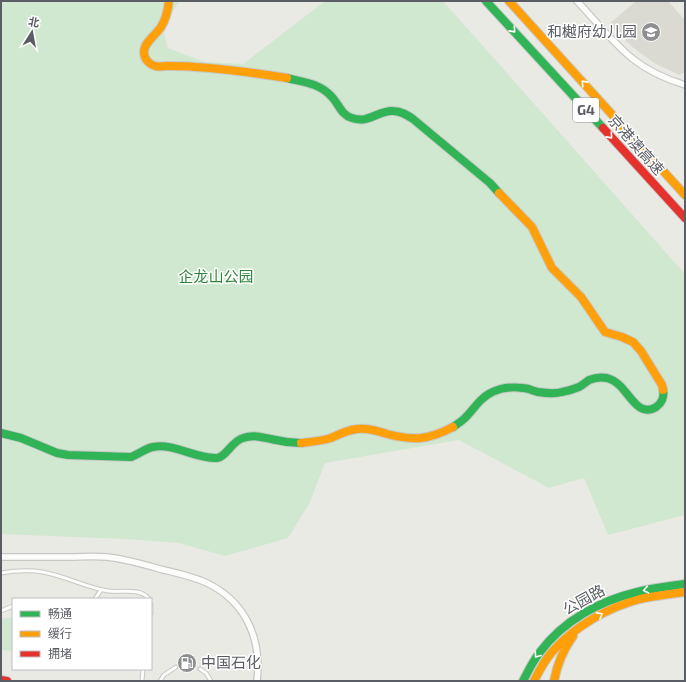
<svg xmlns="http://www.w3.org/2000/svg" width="686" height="682" font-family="'Exo 2','Noto Sans SC',sans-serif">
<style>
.education{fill:#dbdad2}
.green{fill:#d1e8d0}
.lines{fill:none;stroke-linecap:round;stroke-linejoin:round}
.lane-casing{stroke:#c7c8c6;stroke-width:5}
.street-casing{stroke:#c7c8c6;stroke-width:8}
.fast-casing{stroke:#c7c9c8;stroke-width:10}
.slow-casing{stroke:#c7c9c8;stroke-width:10}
.jam-casing{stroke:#c7c9c8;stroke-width:10}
.lane{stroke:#fcfcfb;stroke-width:3}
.street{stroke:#fcfcfb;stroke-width:5.5}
.fast{stroke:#30b455;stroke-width:8}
.slow{stroke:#ff9f0a;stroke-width:8}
.jam{stroke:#e5322d;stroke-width:8}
.oneway{stroke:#fff}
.labels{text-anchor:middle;stroke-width:3;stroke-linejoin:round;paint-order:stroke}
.shield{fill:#fff;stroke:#8c8e92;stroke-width:1}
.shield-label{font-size:14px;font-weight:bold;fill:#5a5d63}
.poi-label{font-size:15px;fill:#5a5d63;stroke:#fff;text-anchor:end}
.street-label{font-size:15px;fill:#5a5d63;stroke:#fff}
.park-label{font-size:15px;fill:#2f843c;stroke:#fff}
</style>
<rect width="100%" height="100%" fill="#eaeae4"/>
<!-- education -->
<polygon class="education" points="636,1 668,1 685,20 685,72 679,75 654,63 631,46 609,24"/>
<!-- green -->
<g class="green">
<polygon points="1,1 180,1 162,26 168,48 205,62 243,64 325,1 443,1 685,274 685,515 608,535 584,478 549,488 459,440 325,463 309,504 288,538 225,556 179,543 124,539 1,534"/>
<polygon points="13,617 13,651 1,650 1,619"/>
</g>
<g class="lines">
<defs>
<g id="lane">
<path d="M1 573C12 571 23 570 35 571 60 573 83 587 108 591 120 593 141 587 149 599"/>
<polyline points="95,599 101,590"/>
<polyline points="151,605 151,613"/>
<polyline points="1,611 13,606"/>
<polyline points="200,669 206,673 211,681"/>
<polyline points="142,681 143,669"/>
<polyline points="160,681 164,675 176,667"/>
</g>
<g id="street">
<path d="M577 1C595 20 612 42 633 59 648 71 666 79 685 85"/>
<path d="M1 557C23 557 45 557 68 557 81 557 94 556 107 557 125 559 143 564 160 569 176 573 192 576 207 583 246 602 262 639 257 681"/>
</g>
<g id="fast">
<polyline points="486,1 603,128"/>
<path d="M287 78C303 82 319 83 331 96 339 104 341 115 352 118 369 124 378 110 393 111 401 111 407 115 413 119L490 183 499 193"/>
<path d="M453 427C457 424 461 422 465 418 471 412 475 406 481 400 492 389 508 386 523 388 528 388 533 391 538 392 545 393 555 394 562 392 568 391 574 389 579 387 583 385 586 382 589 380 594 378 602 377 607 378 622 382 627 397 638 406 650 416 666 404 663 390"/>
<path d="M1 433 21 438 57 453 68 455 131 457C139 454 146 448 153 447 175 443 195 459 217 458 226 457 232 441 243 438 255 434 265 438 276 440 284 442 293 443 301 443"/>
<path d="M523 681C528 671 533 661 540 652 563 621 599 601 637 592 653 588 669 586 685 584"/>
</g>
<g id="slow">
<path d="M169 1C168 10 166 19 161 27 156 35 144 42 144 52 144 59 149 64 155 66 159 67 163 66 167 66 177 66 186 66 195 67 226 69 256 73 287 78"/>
<polyline points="509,1 685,195"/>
<polyline points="499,193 532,227 552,268 581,297 605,332 622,337 633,342 641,351 662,385 663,390"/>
<path d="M301 443C311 442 321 441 331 438 340 434 347 430 357 429 367 428 378 431 387 434 414 441 428 440 453 427"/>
<path d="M534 681C539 671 544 661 552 652 574 627 606 608 640 599 654 596 670 594 685 592"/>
<path d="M554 681C557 665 563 650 573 636"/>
</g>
<g id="jam">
<polyline points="603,128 685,218"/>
<polyline points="1,680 7,681"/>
</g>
</defs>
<!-- lane casing -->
<use href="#lane" class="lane-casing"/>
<!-- street casing -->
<use href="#street" class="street-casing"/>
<!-- fast casing -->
<use href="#fast" class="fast-casing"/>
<!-- slow casing -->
<use href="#slow" class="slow-casing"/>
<!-- jam casing -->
<use href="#jam" class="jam-casing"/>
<!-- lane -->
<use href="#lane" class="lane"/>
<!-- street -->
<use href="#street" class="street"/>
<!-- fast -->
<use href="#fast" class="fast"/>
<!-- slow -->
<use href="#slow" class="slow"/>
<!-- jam -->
<use href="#jam" class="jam"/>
</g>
<!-- one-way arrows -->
<defs><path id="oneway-chevron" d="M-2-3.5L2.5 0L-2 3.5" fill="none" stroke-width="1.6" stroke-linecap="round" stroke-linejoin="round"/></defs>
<g class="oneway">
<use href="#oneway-chevron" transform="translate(513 30) rotate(48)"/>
<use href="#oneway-chevron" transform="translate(584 83) rotate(-132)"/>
<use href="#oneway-chevron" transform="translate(610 136) rotate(48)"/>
<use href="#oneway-chevron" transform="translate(646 590) rotate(169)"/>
<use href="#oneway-chevron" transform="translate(600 615) rotate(-29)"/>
<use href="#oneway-chevron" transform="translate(537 655) rotate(126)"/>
</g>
<!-- icons -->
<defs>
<symbol id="school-disc" viewBox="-11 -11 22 22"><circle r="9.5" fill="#8c8e90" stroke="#fff"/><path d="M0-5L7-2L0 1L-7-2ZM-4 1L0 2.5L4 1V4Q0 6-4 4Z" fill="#fff"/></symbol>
<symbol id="fuel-disc" viewBox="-11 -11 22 22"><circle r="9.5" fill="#8c8e90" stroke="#fff"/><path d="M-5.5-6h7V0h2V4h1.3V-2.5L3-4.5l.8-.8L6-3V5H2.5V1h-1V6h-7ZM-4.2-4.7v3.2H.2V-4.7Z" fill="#fff"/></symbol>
</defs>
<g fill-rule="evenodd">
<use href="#school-disc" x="640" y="21" width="22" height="22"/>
<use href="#fuel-disc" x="176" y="652" width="22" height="22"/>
</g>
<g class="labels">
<!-- shield labels -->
<rect class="shield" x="573" y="98" width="26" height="24" rx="3"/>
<g class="shield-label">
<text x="586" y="115">G4</text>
</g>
<!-- poi labels -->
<g class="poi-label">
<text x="637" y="37">和樾府幼儿园</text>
<text x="201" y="668" text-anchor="start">中国石化</text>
</g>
<!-- street labels -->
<g class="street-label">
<text transform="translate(636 145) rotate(48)" y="5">京港澳高速</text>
<text transform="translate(584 600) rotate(-29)" y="5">公园路</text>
</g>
<!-- park labels -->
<g class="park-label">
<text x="216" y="282">企龙山公园</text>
</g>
</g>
<!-- border -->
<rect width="686" height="682" fill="none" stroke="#5a5d63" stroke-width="4"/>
<!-- legend -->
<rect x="12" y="598" width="140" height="72" fill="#ffffff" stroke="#bdbec1"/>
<rect x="20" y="611" width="20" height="6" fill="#30b455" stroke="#bdbec1"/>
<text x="48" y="618" font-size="12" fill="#5a5d63">畅通</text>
<rect x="20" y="631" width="20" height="6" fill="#ff9f0a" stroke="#bdbec1"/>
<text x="48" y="638" font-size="12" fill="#5a5d63">缓行</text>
<rect x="20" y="651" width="20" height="6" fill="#e5322d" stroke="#bdbec1"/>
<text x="48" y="658" font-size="12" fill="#5a5d63">拥堵</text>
<!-- north arrow -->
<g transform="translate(32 32) rotate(11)" stroke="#ffffff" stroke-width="3" paint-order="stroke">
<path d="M0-3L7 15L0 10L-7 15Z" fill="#5a5d63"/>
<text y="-6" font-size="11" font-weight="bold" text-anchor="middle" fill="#5a5d63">北</text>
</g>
</svg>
